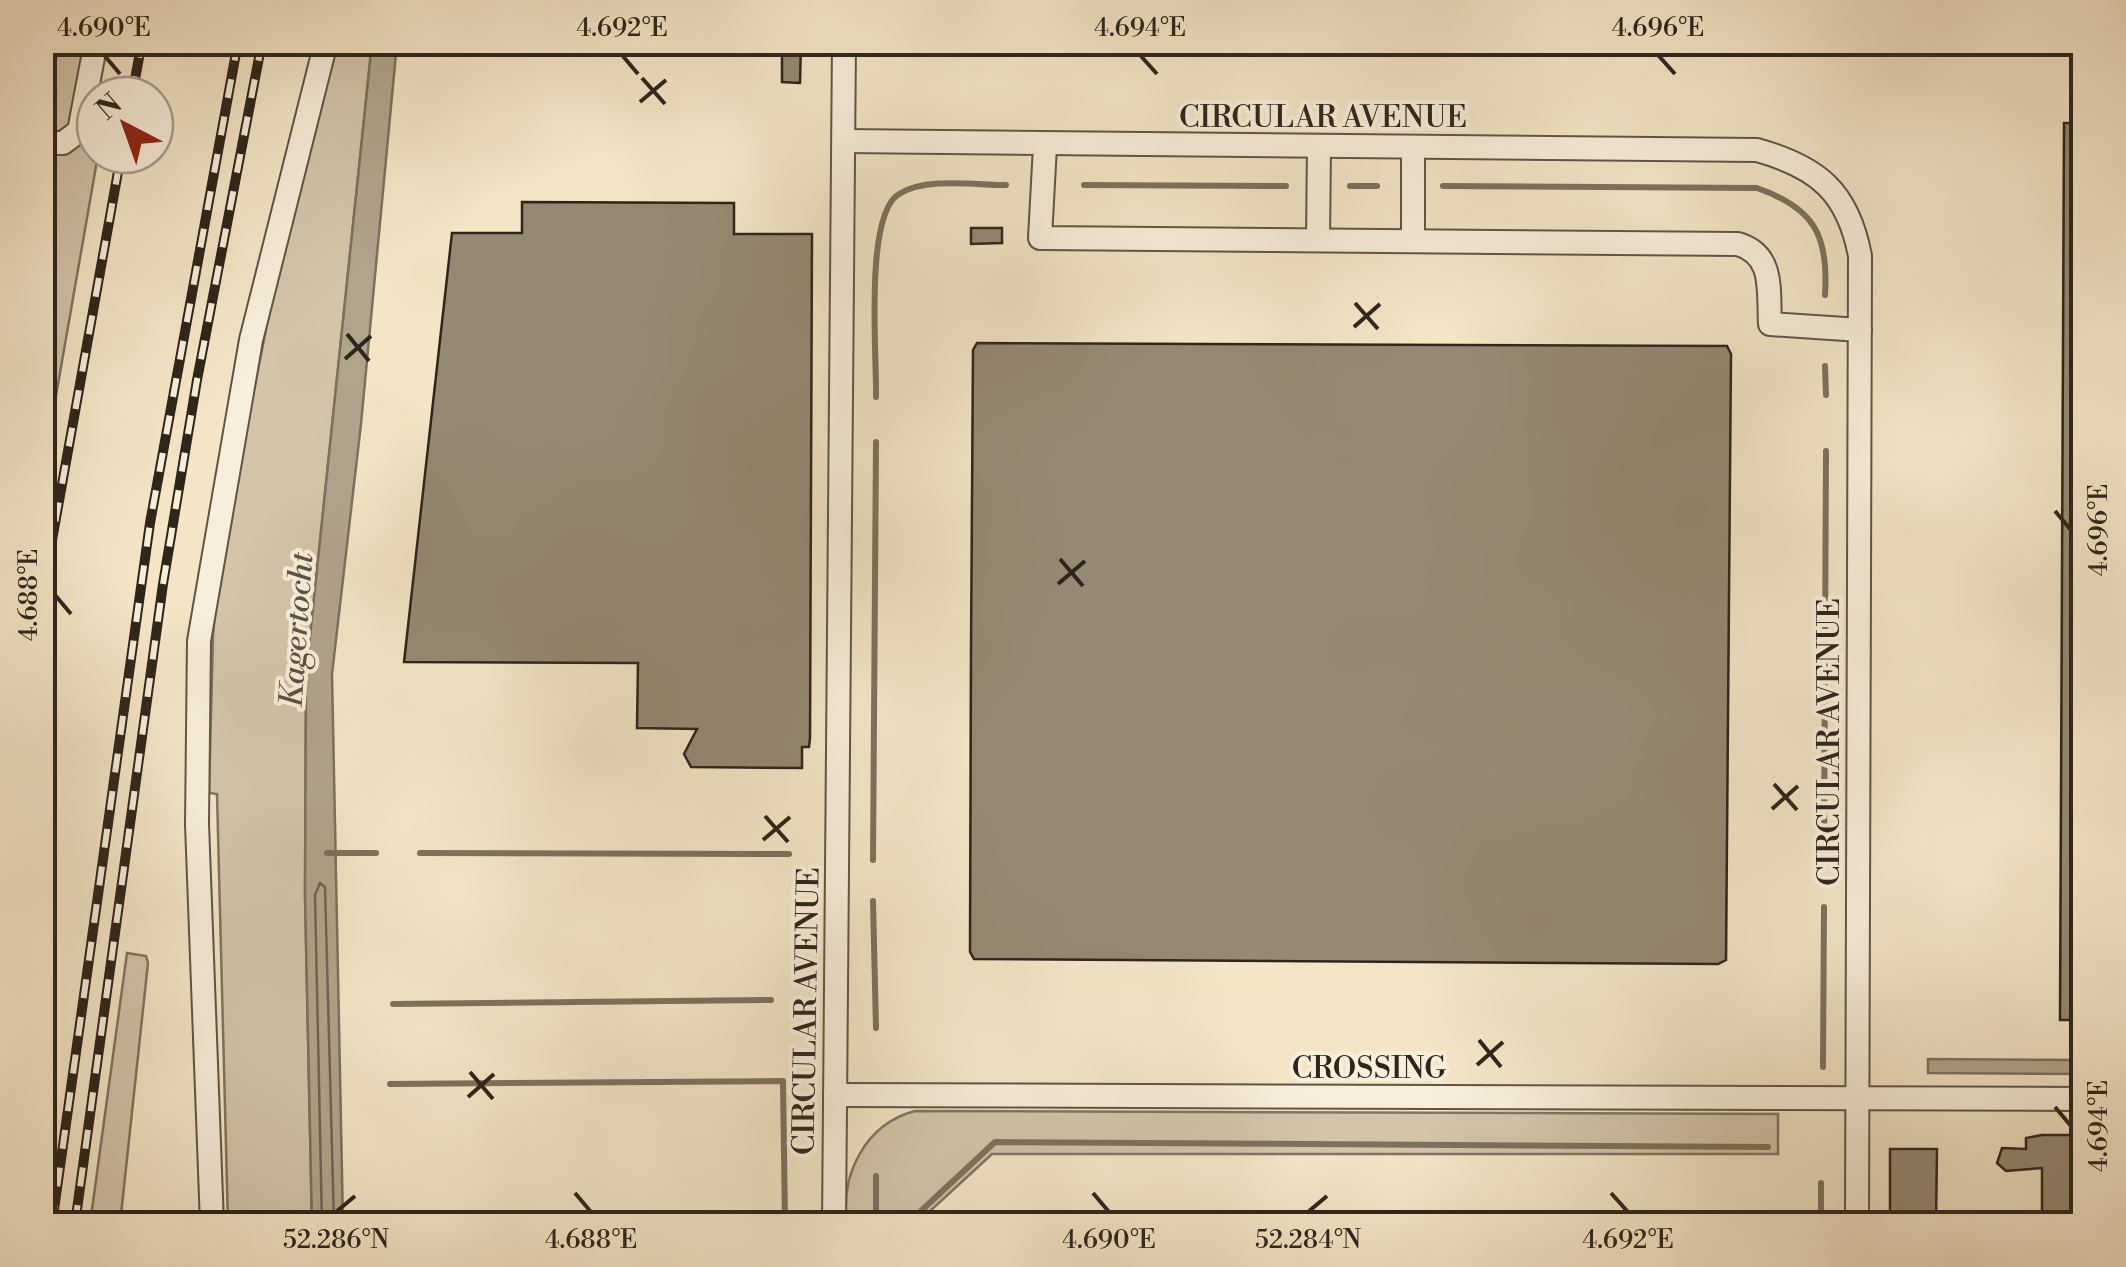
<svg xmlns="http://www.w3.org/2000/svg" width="2126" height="1267" font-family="'Libre Bodoni',serif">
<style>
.green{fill:#d3c4aa;stroke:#817462;stroke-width:2.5}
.water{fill:#b1a48c;stroke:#7d715e;stroke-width:2.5}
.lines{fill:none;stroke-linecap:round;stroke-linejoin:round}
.shore{stroke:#706453;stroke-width:2.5}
.stream{stroke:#7d715e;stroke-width:6}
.building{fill:#958974;stroke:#2f251a;stroke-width:2.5}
.minor-casing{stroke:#605545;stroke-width:26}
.major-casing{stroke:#2f251a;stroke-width:34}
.minor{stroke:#f8eedb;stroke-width:22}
.major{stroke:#f4e5c7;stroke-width:30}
.rail-casing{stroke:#2f251a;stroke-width:10}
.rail{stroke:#f8eedb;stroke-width:6;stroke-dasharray:19;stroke-linecap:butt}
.ticks{fill:none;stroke:#2f251a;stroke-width:4}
.labels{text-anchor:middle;stroke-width:8;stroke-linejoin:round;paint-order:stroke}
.street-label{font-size:30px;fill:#2f251a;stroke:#f8eedb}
.water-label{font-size:32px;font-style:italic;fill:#5c5142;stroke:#f8eedb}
.neatline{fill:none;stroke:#2f251a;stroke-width:4}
.ticks-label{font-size:25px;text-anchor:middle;fill:#2f251a}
</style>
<rect width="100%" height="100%" fill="#f4e5c7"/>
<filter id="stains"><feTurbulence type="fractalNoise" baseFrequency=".002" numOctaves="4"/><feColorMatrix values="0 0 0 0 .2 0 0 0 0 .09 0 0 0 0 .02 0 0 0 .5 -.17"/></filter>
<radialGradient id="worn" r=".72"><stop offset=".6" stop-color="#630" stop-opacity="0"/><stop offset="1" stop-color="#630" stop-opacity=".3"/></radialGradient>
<!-- green -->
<g class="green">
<polygon points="49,43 87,43 72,129 53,135 43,124"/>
<polygon points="338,43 372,43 306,675 305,895 312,1224 228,1224 217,794 209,793 213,635 219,566 282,249"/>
<polygon points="95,96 98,155 43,470 42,278 50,276 50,257 43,244 43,160 66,151"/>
<polygon points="127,953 146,956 148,963 120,1224 90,1224"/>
<path d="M915 1111 1778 1114V1154H992L916 1224H847C840 1175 865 1124 915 1111Z"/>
</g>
<!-- water -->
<g class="water">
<polygon points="372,43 397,43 361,424 332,674 343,1224 312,1224 305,895 306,675"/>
<polygon points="1928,1059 2083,1060 2083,1074 1928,1073"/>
</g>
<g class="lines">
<!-- shore -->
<polyline class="shore" points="322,1224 315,895 320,883 325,887 334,1224"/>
<!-- stream -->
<g class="stream">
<polyline points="1084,185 1286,186"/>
<polyline points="1350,186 1377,186"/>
<path d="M1443 186 1757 188C1814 208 1829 235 1825 295"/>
<polyline points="1825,366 1826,395"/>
<path d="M876 397C877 357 864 215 899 194 926 177 975 185 1006 185"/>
<polyline points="327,853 376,853"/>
<polyline points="420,853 789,854"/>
<polyline points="1824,856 1826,451"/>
<polyline points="873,860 876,442"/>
<polyline points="873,901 876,1028"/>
<polyline points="393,1004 771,1000"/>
<polyline points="1823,1067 1824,907"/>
<polyline points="390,1084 783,1081 785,1224"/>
<polyline points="876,1176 876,1224"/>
<polyline points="907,1224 995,1142 1768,1147"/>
<polyline points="1821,1224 1821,1183"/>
</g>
</g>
<!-- building -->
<g class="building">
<polygon points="782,42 801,42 800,83 782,82"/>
<polygon points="2064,123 2084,123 2084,1020 2060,1020"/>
<polygon points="522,202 734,203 734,234 812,234 810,738 809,747 802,747 802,768 691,767 684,754 697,729 637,728 638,663 404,662 452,233 522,233"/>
<polygon points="971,228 1002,228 1002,243 971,244"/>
<polygon points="977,343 1727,346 1731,354 1726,960 1718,964 974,959 970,952 971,649 973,350"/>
<polygon points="2042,1135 2084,1135 2084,1224 2042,1224 2042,1168 2006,1171 1997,1163 2002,1148 2026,1149 2026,1138"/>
<polygon points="1890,1149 1937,1149 1936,1224 1890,1224"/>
</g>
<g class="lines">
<defs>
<g id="minor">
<path d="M844 141 1757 150C1818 167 1848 192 1860 256L1857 1224"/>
<polyline points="42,143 63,143 79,131 96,42"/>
<path d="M1045 146 1040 238 1738 244C1775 255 1768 291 1770 324L1860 330"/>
<polyline points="1318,240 1319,147"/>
<polyline points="1413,241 1413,148"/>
<polyline points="835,1095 2084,1099"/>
<polyline points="212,1224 197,824 199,641 251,340 326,42"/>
<polyline points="834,1224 844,42"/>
</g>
<polyline id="major" points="42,51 43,42"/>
</defs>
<!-- minor casing -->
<use href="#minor" class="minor-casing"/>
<!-- major casing -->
<use href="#major" class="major-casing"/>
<!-- minor -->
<use href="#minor" class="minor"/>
<!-- major -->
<use href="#major" class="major"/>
<defs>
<g id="rail">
<polyline points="132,95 142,42"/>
<polyline points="42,596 121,155"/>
<polyline points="52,1224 150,523 238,42"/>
<polyline points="75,1224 163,584 197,380 262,42"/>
</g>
</defs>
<!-- rail casing -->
<use href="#rail" class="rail-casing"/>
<!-- rail -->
<use href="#rail" class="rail"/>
</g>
<!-- ticks -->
<path class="ticks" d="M104 55 120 74M622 55 638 74M1140 55 1157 74M1658 55 1675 74M642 78 665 104M640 102 666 80M1355 303 1378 329M1354 327 1380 304M347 334 369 361M345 359 371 336M2055 511 2071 530M1060 559 1083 586M1058 584 1085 561M55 595 71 614M1774 784 1797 810M1772 809 1798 786M765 816 788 842M763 840 790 817M1479 1040 1501 1067M1477 1065 1503 1042M470 1072 493 1099M468 1097 494 1074M2055 1107 2071 1126M575 1193 591 1212M1093 1193 1109 1212M1611 1193 1628 1212M336 1212 355 1196M1308 1212 1327 1196"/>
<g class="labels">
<!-- street labels -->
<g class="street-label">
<text x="1323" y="127">CIRCULAR AVENUE</text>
<text transform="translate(1829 742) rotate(-90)" y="10">CIRCULAR AVENUE</text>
<text transform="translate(806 1011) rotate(-89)" y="10">CIRCULAR AVENUE</text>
<text x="1369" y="1078">CROSSING</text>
</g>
<!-- water labels -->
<g class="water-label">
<text transform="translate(296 630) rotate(-86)" y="11">Kagertocht</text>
</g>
</g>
<!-- margin -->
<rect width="2126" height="1267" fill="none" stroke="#f4e5c7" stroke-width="110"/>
<!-- north arrow -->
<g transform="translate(125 125) rotate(319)"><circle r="48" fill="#f8eedb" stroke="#a89e8e" stroke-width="2.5"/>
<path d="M0-8L18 38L0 25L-18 38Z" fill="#8f2418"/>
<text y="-15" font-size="28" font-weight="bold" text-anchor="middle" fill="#2f251a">N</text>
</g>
<rect x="55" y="55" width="2016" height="1157" class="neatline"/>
<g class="ticks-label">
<text x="104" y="36">4.690°E</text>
<text x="622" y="36">4.692°E</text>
<text x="1140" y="36">4.694°E</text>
<text x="1658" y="36">4.696°E</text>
<text transform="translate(2098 530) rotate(-90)" y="9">4.696°E</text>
<text transform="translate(28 595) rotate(-90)" y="9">4.688°E</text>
<text transform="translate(2098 1126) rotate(-90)" y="9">4.694°E</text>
<text x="336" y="1248">52.286°N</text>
<text x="591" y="1248">4.688°E</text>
<text x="1109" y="1248">4.690°E</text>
<text x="1308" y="1248">52.284°N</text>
<text x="1628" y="1248">4.692°E</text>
</g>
<rect width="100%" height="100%" filter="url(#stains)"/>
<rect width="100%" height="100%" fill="url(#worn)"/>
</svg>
